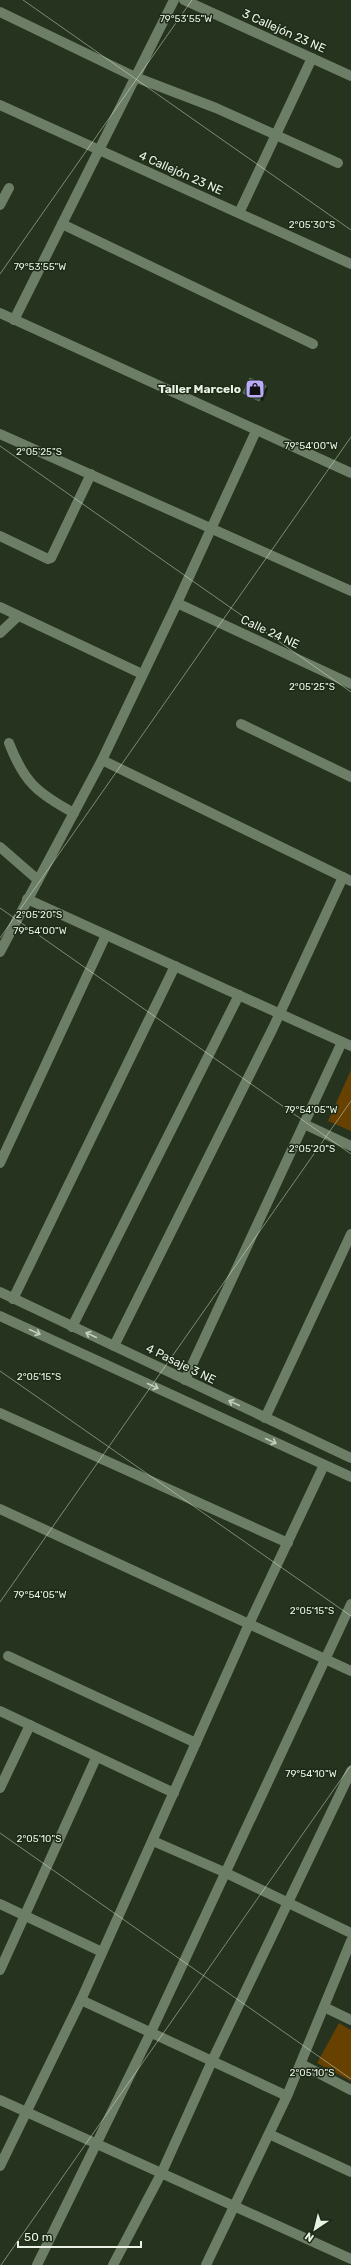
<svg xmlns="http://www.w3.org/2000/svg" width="351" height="2265" font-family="Rubik,sans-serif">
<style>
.green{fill:#664100}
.shadow{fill:#0007}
.building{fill:#3e5b4f;stroke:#587669}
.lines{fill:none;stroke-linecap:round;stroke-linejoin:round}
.minor{stroke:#6d7e66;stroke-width:10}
.oneway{stroke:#c4cfbf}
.ticks{fill:none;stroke:#e9f2e5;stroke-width:1;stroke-opacity:0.45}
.labels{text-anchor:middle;stroke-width:3;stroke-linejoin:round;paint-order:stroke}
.street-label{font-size:12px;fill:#e9f2e5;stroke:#1c2a16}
.poi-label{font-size:12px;font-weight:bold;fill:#e9f2e5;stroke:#1c2a16;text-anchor:end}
.ticks-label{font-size:10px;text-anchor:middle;fill:#e9f2e5;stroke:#1c2a16;stroke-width:3;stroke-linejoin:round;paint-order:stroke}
</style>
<rect width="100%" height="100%" fill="#26341f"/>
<!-- green -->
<g class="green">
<polygon points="351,1070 351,1131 328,1121"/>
<polygon points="339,2023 351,2030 351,2081 317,2063"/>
</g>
<!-- shadow -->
<polygon class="shadow" points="265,387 268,388 263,401 248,394"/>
<!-- building -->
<polygon class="building" points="250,378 266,386 259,401 243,393"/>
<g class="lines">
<!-- minor -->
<g class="minor">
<polyline points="184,0 351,76"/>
<polyline points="0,12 135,77 216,108 338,163"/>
<polyline points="0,105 351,264"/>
<polyline points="0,205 9,188"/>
<polyline points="239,213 312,58"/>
<polyline points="62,224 313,344"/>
<polyline points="0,313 351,473"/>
<polyline points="14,320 174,0"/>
<polyline points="0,434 351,591"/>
<polyline points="0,536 48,559 51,558 91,474"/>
<polyline points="177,603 351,684"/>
<polyline points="0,607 142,674"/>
<polyline points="0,633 18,616"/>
<polyline points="241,724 351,777"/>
<path d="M9 743C24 782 37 793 74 813"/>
<polyline points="102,760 351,881"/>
<polyline points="0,847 38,880"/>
<polyline points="27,899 351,1046"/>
<polyline points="0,952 102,760 177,603 256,431"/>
<polyline points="304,1124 351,1146"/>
<polyline points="0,1163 106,935"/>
<polyline points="0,1292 351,1458"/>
<polyline points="13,1299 175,966"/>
<polyline points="0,1316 351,1477"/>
<polyline points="72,1327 239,995"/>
<polyline points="114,1346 273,1028 343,877"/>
<polyline points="185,1380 342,1042"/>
<polyline points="0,1413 288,1543"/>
<polyline points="265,1418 351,1234"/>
<polyline points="0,1509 351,1671"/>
<polyline points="8,1656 196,1743"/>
<polyline points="0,1711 174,1793"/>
<polyline points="0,1788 30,1725"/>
<polyline points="153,1841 224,1872 351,1933"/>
<polyline points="0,1904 102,1952"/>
<polyline points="0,1970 96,1758"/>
<polyline points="81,2000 287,2096"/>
<polyline points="324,2007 351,2020"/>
<polyline points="301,2064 351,2090"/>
<polyline points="0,2100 351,2259"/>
<polyline points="269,2134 351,2172"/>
<polyline points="0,2166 81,2000 249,1624 324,1465"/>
<polyline points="37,2265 151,2032 351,1604"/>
<polyline points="113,2265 162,2172 212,2061 351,1771"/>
<polyline points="206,2265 287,2096 351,1941"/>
</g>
</g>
<!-- one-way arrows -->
<defs><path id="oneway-shaft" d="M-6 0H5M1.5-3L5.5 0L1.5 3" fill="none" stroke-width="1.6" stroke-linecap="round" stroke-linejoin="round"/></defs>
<g class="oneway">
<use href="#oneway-shaft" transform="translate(35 1332) rotate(25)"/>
<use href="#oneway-shaft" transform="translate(91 1335) rotate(-155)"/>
<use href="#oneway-shaft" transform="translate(153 1386) rotate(25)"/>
<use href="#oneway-shaft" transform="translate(234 1403) rotate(-155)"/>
<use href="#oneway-shaft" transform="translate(271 1441) rotate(25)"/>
</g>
<!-- ticks -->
<path class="ticks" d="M23 0 351 230M0 274 192 0M0 446 351 692M0 908 351 1154M0 938 351 437M0 1371 351 1616M0 1602 351 1101M0 1833 351 2079M1 2265 351 1765"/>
<!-- icons -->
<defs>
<symbol id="shop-square" viewBox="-11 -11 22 22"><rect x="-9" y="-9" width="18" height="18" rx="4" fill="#b9abf7" stroke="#1c2a16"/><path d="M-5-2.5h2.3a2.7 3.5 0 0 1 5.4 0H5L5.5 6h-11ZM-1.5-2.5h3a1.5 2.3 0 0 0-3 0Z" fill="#111"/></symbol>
</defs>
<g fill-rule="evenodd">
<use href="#shop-square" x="244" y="378" width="22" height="22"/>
</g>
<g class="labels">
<!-- street labels -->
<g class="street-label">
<text transform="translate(284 31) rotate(24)" y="4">3 Callejón 23 NE</text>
<text transform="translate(181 173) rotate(24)" y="4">4 Callejón 23 NE</text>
<text transform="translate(270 632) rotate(25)" y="4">Calle 24 NE</text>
<text transform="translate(181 1364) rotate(26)" y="4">4 Pasaje 3 NE</text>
</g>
<!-- poi labels -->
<g class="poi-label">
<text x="241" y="393">Taller Marcelo</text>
</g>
</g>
<g class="ticks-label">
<text x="186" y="22">79°53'55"W</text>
<text x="312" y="228">2°05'30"S</text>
<text x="40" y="270">79°53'55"W</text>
<text x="311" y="449">79°54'00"W</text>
<text x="39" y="455">2°05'25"S</text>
<text x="312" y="690">2°05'25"S</text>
<text x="39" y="918">2°05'20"S</text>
<text x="40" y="934">79°54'00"W</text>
<text x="311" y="1113">79°54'05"W</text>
<text x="312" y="1152">2°05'20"S</text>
<text x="39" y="1380">2°05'15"S</text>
<text x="40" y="1598">79°54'05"W</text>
<text x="312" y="1614">2°05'15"S</text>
<text x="311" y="1777">79°54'10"W</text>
<text x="39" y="1842">2°05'10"S</text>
<text x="312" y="2076">2°05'10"S</text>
</g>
<!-- north arrow -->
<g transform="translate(315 2229) rotate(215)" stroke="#1c2a16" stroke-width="3" paint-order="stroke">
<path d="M0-3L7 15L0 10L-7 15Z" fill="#e9f2e5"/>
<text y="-6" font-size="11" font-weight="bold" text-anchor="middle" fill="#e9f2e5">N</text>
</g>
<!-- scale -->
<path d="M18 2241v6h123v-6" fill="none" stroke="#e9f2e5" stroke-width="2"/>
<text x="24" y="2241" font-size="12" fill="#e9f2e5" stroke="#1c2a16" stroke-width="3" paint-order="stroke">50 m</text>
</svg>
